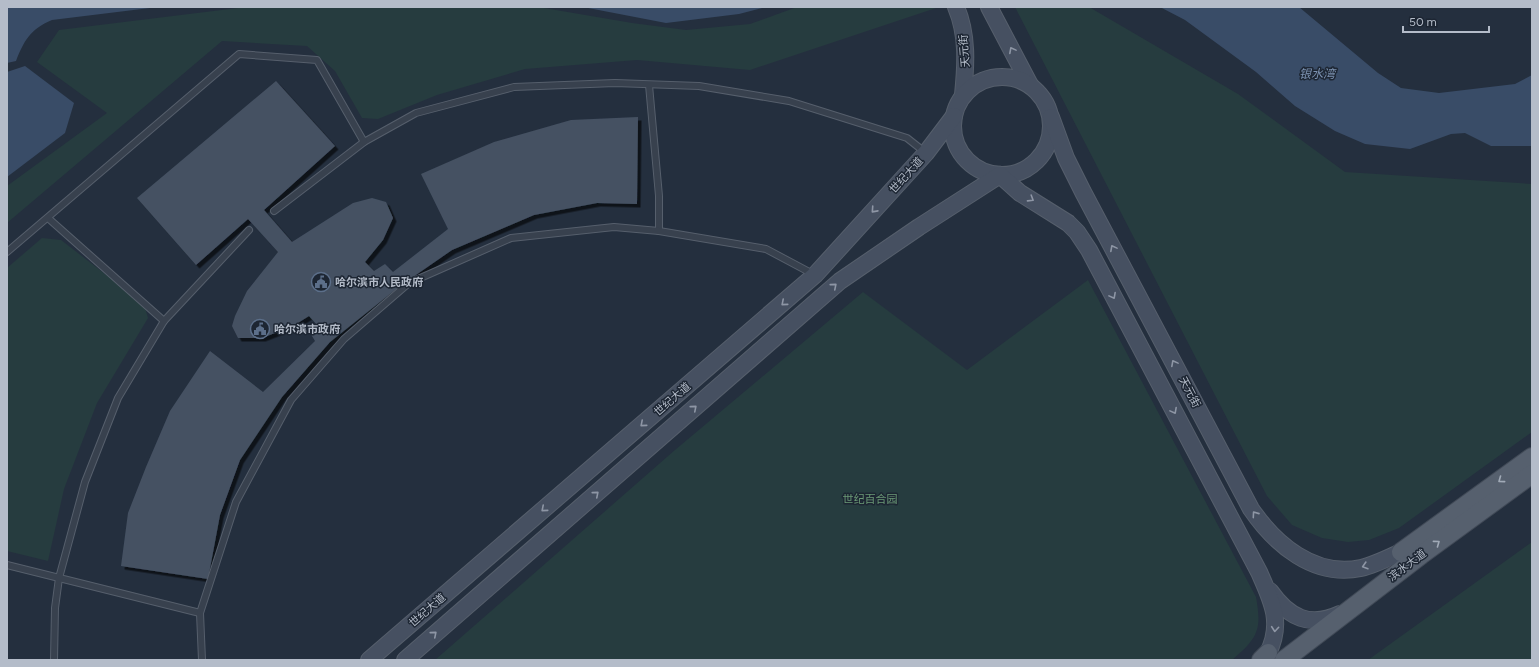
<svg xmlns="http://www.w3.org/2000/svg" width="1539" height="667" font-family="Figtree,'Noto Sans SC',sans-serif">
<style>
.green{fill:#263c3f}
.water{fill:#394c67}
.building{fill:#455162;filter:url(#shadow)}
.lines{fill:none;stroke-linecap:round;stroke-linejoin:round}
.lane-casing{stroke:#565f6c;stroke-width:8}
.secondary-casing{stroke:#565f6c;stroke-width:18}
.primary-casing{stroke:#414a57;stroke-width:20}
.lane{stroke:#38414e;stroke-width:6}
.secondary{stroke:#465061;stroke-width:16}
.primary{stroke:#56606e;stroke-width:18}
.oneway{stroke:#8e96a5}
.oneway2{stroke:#a1aab7}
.labels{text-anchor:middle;stroke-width:3;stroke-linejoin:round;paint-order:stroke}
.street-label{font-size:11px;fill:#b4bcc9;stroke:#1d2633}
.poi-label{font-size:11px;font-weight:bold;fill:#b4bcc9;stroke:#1d2633;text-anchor:start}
.park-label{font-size:11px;fill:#6b9a76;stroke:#1d2633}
.water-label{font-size:12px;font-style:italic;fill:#7c92b1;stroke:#1d2633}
</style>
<defs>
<filter id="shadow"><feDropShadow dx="3.5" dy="3.5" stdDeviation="0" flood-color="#0009"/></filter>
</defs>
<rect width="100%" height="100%" fill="#242f3e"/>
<!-- green -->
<g class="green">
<polygon points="246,7 538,7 632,23 686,30 750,24 797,7 936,8 750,70 637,60 525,69 437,95 378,119 362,118 335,71 307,46 222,41 7,223 7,186 107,113 37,62 59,30"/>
<polygon points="1015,7 1089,7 1238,94 1345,172 1532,184 1532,432 1399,528 1369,540 1348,542 1322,538 1292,525 1267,496"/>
<polygon points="42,238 61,240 144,304 148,318 97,403 64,489 48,561 7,551 7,268"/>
<path d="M1088 280 1256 597C1262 630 1258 638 1232 660H435L675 450 863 292 967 370Z"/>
<polygon points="1532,542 1532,660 1368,660"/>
</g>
<!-- water -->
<g class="water">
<path d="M7 7H158L52 20C30 29 24 41 16 61L7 63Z"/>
<polygon points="583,7 766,7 739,14 666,23"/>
<polygon points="1160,7 1299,7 1378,73 1401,88 1439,93 1515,84 1532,75 1532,146 1491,146 1465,133 1451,134 1410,149 1365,144 1335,131 1295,106 1256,72 1185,20"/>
<polygon points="25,66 74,103 65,133 7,177 7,72"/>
</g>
<!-- building -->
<polygon class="building" points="276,81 335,146 264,210 292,242 353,203 372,198 386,202 393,218 383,240 365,262 374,271 385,264 393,272 448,229 421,174 494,142 571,120 638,117 637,204 597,203 534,215 452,250 400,286 330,342 282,397 240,460 220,515 208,579 121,566 128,513 146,467 170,411 210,351 263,392 315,341 309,331 317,325 309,316 293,326 262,338 238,338 232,326 235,316 247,291 278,252 248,219 196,265 137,198"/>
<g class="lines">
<defs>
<g id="lane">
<polyline points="649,85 659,196 659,231"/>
<polyline points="274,211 364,142 416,113 514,87 615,83 699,86 789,101 907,138 926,153"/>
<polyline points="48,218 164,321"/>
<polyline points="7,252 239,54 317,60 364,142"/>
<polyline points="7,565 200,613"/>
<polyline points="54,660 55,608 59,578 85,482 118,398 164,321 249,230"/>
<polyline points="202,660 200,613 236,502 291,400 344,339 409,283 511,238 614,227 659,231 766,249 813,274"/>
</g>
<g id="secondary">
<path d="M956 7C968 35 966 65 963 95"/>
<polyline points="989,7 1030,85"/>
<circle cx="1002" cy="126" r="49"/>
<path d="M1051 117 1066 158 1083 192 1251 509C1275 544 1314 578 1361 568 1374 565 1388 558 1401 552"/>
<path d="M1270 591C1289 618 1310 628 1340 614"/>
<polyline points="369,660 815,275 926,153 954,116"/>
<path d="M405 660 840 281 919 227 1000 175 1020 193 1068 223 1077 232 1089 250 1259 572C1272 601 1283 623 1268 653"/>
</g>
<g id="primary">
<polyline points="1401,552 1532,457"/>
<polyline points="1261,660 1268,653"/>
<polyline points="1284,660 1421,555 1532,474"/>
</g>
</defs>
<!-- lane casing -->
<use href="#lane" class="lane-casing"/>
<!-- secondary casing -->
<use href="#secondary" class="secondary-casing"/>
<!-- primary casing -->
<use href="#primary" class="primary-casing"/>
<!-- lane -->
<use href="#lane" class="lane"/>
<!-- secondary -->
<use href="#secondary" class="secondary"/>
<!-- primary -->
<use href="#primary" class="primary"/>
</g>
<!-- one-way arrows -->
<defs><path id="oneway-chevron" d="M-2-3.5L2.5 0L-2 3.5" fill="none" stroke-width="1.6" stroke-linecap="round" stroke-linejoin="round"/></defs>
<g class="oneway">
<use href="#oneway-chevron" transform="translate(1012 50) rotate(-118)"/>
<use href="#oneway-chevron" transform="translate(1031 199) rotate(32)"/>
<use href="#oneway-chevron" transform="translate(874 210) rotate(132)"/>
<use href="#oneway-chevron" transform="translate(1113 248) rotate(-118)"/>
<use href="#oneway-chevron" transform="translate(834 286) rotate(-41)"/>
<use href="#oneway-chevron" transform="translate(1113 296) rotate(62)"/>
<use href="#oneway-chevron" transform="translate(784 303) rotate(139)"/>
<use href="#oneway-chevron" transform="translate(1174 363) rotate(-118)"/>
<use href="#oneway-chevron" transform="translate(694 408) rotate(-41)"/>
<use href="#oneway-chevron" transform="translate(1174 411) rotate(62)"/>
<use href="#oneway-chevron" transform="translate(643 424) rotate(139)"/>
<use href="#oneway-chevron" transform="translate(596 494) rotate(-41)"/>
<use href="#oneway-chevron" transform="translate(544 509) rotate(139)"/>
<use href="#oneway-chevron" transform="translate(1255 514) rotate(-125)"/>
<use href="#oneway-chevron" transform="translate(1365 566) rotate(163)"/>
<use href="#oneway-chevron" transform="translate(1275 629) rotate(95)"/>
<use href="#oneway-chevron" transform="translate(434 634) rotate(-41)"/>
</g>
<g class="oneway2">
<use href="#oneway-chevron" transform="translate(1501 480) rotate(144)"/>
<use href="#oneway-chevron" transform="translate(1437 543) rotate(-36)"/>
</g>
<!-- icons -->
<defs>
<symbol id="civic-ring" viewBox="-11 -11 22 22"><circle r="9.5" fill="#1d2633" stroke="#5c6f8a" stroke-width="1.5"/><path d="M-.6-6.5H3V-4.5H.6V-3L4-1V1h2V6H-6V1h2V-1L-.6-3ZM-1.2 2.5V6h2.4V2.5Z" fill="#5c6f8a"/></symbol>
</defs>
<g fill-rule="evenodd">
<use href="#civic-ring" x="310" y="271" width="22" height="22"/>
<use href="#civic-ring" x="249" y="318" width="22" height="22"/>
</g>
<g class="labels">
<!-- street labels -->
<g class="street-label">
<text transform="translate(964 51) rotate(-94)" y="4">天元街</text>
<text transform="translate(906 175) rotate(-48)" y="4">世纪大道</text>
<text transform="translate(1190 392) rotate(62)" y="4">天元街</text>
<text transform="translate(672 399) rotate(-41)" y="4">世纪大道</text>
<text transform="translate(1407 565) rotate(-37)" y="4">滨水大道</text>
<text transform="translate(427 610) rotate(-41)" y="4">世纪大道</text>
</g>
<!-- poi labels -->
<g class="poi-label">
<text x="335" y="286">哈尔滨市人民政府</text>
<text x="274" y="333">哈尔滨市政府</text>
</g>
<!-- park labels -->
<g class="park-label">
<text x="870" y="503">世纪百合园</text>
</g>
<!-- water labels -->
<g class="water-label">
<text x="1317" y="78">银水湾</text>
</g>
</g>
<!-- border -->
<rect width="1539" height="667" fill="none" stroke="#b4bcc9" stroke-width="16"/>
<!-- scale -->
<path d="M1403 26v6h86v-6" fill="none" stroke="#b4bcc9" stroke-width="2"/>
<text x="1409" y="26" font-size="12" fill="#b4bcc9" stroke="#1d2633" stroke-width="3" paint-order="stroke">50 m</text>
</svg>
